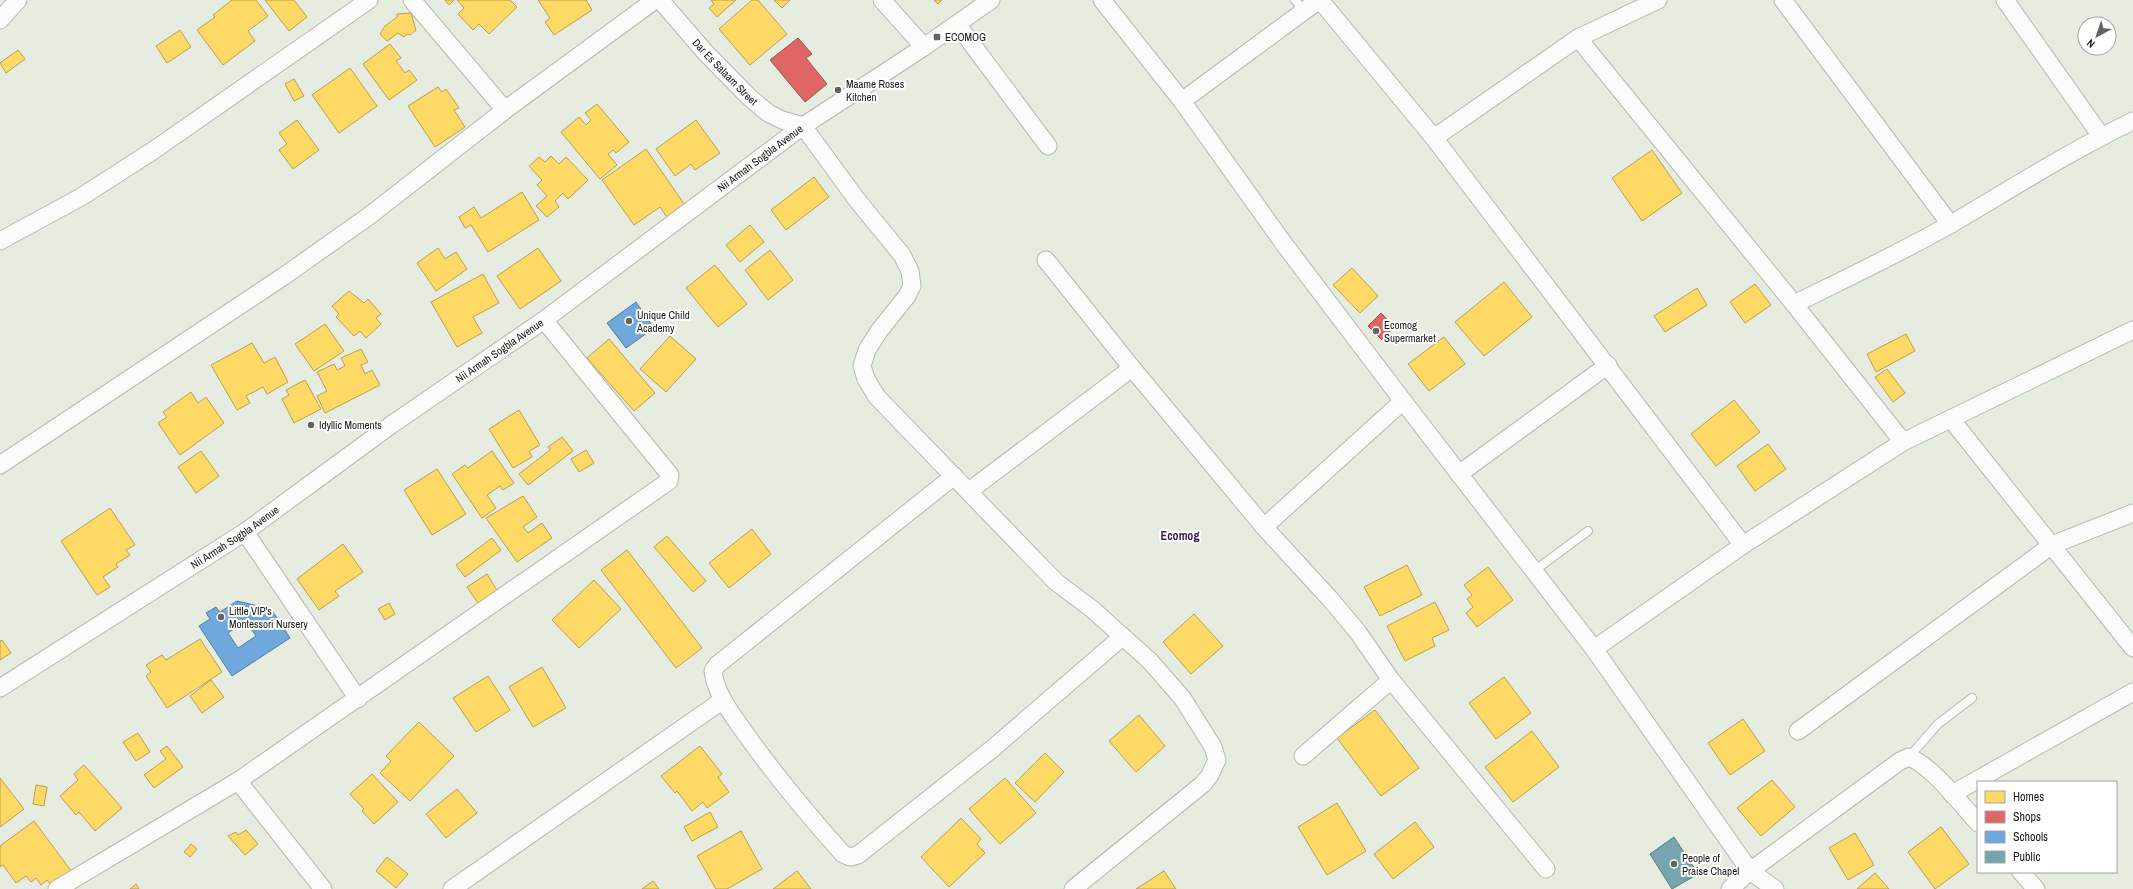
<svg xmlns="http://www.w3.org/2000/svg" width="2133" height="889" font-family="'Archivo Narrow',sans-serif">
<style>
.homes{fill:#ffd966;stroke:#baa04d}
.shops{fill:#e06666;stroke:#a4504d}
.schools{fill:#6fa8dc;stroke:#557ea0;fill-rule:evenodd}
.public{fill:#76a5af;stroke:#5a7c80}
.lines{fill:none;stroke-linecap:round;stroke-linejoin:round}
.service-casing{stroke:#b4b9af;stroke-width:10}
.minor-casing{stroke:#b4b9af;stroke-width:19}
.service{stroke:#fbfcfa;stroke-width:8}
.minor{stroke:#fbfcfa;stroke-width:17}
.poi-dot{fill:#61655b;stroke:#fff;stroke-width:1.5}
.labels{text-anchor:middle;stroke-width:4;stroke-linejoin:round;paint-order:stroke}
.poi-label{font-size:11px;fill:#191c14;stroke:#fff;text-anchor:start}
.street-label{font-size:11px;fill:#191c14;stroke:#fff}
.neighbourhood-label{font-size:12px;font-weight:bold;fill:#371951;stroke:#fff}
</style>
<rect width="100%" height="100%" fill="#e6ecdf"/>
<!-- homes -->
<g class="homes">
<polygon points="232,0 256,0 268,16 248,31 255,41 223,65 197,30 215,17 213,15"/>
<polygon points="265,0 294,0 307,17 289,31"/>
<polygon points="445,0 454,0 449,5"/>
<polygon points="457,0 510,0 517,7 489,34 479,24 473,30 458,14 464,8"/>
<polygon points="538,0 586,0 592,10 554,35 545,22 550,18"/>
<polygon points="711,0 736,0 717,17 709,8 714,4"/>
<polygon points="752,0 758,0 787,34 750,65 719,29"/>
<polygon points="774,0 790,0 782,8"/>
<polygon points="934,0 942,0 938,4"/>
<polygon points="411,13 416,30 410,35 407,34 404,37 398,33 387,41 380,34 385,26 397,17 397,14"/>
<polygon points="180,30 191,47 167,63 156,46"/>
<polygon points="390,44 401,58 396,61 405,73 409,70 417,80 389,100 363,64"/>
<polygon points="18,50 25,59 6,73 0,63"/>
<polygon points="350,68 377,106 339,133 312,95"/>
<polygon points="294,79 304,96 294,101 285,84"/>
<polygon points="438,87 442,92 446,89 459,108 454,110 465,127 435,147 408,106"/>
<polygon points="597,104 629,142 616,153 613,150 608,154 617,165 600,179 561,132 579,117 586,125 591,120 585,113"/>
<polygon points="297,120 319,150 293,169 279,150 287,144 279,133"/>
<polygon points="696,120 720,153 695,170 691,164 675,176 656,149"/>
<polygon points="646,149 689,211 671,223 660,207 634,225 602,180"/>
<polygon points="1652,150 1682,193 1642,221 1612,178"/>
<polygon points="551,156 559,164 566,157 588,180 568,199 563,193 555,201 559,207 547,217 536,206 547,196 537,185 542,180 529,166 539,157 545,162"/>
<polygon points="814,177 829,197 786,230 771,210"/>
<polygon points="522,192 539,220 488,252 471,225 465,228 459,217 474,207 481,218"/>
<polygon points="750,225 764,242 740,262 726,245"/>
<polygon points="438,248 445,259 456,252 467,269 436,291 417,263"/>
<polygon points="538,248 561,281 520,309 497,276"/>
<polygon points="770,250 793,280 768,300 745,270"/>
<polygon points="715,265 747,304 718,327 686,288"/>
<polygon points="1352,268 1378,296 1360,313 1333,285"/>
<polygon points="483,274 499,303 473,317 482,333 457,347 431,302"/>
<polygon points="1504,282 1532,317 1484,356 1455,322"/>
<polygon points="1755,284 1771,305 1745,323 1730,302"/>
<polygon points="1697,288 1707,305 1665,332 1654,316"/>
<polygon points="349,291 364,303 368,299 381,314 376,318 381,324 366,338 360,331 354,336 336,317 339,314 332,306"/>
<polygon points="325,324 344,351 314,371 295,344"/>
<polygon points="1906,334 1915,351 1876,372 1867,354"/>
<polygon points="670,336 696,359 666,392 640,369"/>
<polygon points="1444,337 1465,364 1429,391 1408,364"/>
<polygon points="609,339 655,393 634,411 587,358"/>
<polygon points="252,343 264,363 275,357 288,382 267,394 263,387 246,396 250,403 237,410 211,365"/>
<polygon points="361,349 368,362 361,365 365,374 372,370 380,385 325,413 317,396 327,391 317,372 334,364 337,370 345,366 341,358"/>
<polygon points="1887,369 1905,393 1893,402 1875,377"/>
<polygon points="305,380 321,409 294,423 282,399 289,395 286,390"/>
<polygon points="191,392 198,403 206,397 224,423 180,455 158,423 167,417 163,412"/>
<polygon points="1734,400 1760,432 1716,466 1691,434"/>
<polygon points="519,410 540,445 529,451 532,457 513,468 489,429"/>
<polygon points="562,437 573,451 528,485 519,474 550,450 548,447"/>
<polygon points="1768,444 1786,469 1755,491 1737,466"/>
<polygon points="586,450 594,463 579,472 571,459"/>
<polygon points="201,451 219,476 196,493 178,467"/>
<polygon points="492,451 514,483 503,490 500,486 487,495 496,508 482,518 452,474 465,465 468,468"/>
<polygon points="437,469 466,514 432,535 404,490"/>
<polygon points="523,496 537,517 523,527 528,533 542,523 552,538 517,562 486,518"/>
<polygon points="110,508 135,545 126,550 130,555 116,564 118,567 103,577 110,587 97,595 61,541"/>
<polygon points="752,529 771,554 729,588 709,563"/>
<polygon points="667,536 706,581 693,592 654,547"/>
<polygon points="492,538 501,550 465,577 456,565"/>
<polygon points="343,544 363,572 335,591 339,596 319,610 297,579"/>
<polygon points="627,550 702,648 676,668 601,570"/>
<polygon points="1407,565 1422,595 1380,616 1364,587"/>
<polygon points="1488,567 1513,600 1477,627 1466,613 1473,607 1467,599 1472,595 1464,585"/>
<polygon points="487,574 501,597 482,609 467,587"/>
<polygon points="594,580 621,609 579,648 552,620"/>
<polygon points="1435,602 1449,630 1432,638 1435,646 1405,661 1387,626"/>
<polygon points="389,603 395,614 385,620 378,609"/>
<polygon points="1194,614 1223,646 1191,674 1163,642"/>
<polygon points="200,639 222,672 167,708 146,676 151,672 146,665 162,655 166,660"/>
<polygon points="2,640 11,653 0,660 0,641"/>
<polygon points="542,667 566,708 533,727 509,687"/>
<polygon points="488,676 510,710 476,732 453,698"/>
<polygon points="1504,677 1531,713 1496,739 1469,703"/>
<polygon points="211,680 224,697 202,713 190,696"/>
<polygon points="1375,710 1419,768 1381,796 1337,738"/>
<polygon points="1139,715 1165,746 1136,772 1109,741"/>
<polygon points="1743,719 1765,751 1730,775 1708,743"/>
<polygon points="419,722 454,756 410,801 380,773 391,761 386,756"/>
<polygon points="1532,731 1559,767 1513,802 1485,767"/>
<polygon points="138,733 150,752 136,761 123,742"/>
<polygon points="167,746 183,767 154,788 144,775 166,759 160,751"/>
<polygon points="700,746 722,774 718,777 729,792 707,808 703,802 692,811 677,791 675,793 661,776"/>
<polygon points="1045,753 1064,772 1035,802 1015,783"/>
<polygon points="84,765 122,808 95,831 79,812 76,815 60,796 78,780 74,774"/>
<polygon points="372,774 398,802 374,824 362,811 364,809 350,794"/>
<polygon points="0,778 24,809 0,827"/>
<polygon points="1005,778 1036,813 1000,844 969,809"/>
<polygon points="1772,780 1795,807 1761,836 1737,808"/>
<polygon points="36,785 47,787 44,806 33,804"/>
<polygon points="457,789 477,813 446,838 426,814"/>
<polygon points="1337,803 1366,851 1327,875 1298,827"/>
<polygon points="710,812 718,827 692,841 684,827"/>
<polygon points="961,818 981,839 977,844 985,853 949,887 921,857"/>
<polygon points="34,821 72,872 56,883 54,881 50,884 47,880 41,885 36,878 31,882 26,876 16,883 3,865 0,867 0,846"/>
<polygon points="1415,822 1434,847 1393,879 1374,854"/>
<polygon points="1941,827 1969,864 1935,889 1908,852"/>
<polygon points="246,830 258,844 245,855 228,836 236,832 238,835"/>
<polygon points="741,831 762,869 727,889 716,889 697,856"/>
<polygon points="1855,833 1874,865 1848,880 1829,848"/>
<polygon points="191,844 197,849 190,857 184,852"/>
<polygon points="387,857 408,874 396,888 376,871"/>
<polygon points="797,871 811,889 773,889"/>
<polygon points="1164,871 1176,889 1136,889"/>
<polygon points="1875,873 1889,889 1857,889"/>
<polygon points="653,881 659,889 642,889"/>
<polygon points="136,884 139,889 130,889"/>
</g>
<!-- shops -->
<g class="shops">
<polygon points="798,38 812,54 806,58 827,84 805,102 770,60"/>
<polygon points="1381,313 1394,327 1382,340 1368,326"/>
</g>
<!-- schools -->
<g class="schools">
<polygon points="636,302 654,328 626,348 607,323"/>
<path d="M237 601 271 609 290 638 232 676 199 626 210 619 206 613 216 607 220 612ZM241 624 249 626 256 636 238 648 228 633Z"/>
</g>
<!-- public -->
<polygon class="public" points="1674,837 1698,874 1672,889 1650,854"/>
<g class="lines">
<defs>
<g id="service">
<polyline points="1295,0 1304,11"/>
<polyline points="1534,571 1588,531"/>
<polyline points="1909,757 1938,724 1972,698"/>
</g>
<g id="minor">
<polyline points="412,0 505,110"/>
<path id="s1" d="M660 0 705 52 748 96 768 113 782 120 803 126 857 200 902 255 910 271 912 286 907 296 879 331 867 350 862 366 866 379 877 397 1056 582 1092 609 1150 661 1183 699 1213 747 1217 760 1210 775 1203 784 1073 889"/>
<polyline points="882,0 924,47"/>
<polyline points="1102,0 1182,101 1284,244 1403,401 1594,649 1750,871 1775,889"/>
<polyline points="1320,0 1434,138 1743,545"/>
<polyline points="1783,0 1950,224"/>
<polyline points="2005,0 2101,136"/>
<polyline points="0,20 18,0"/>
<polyline points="957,24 1048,146"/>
<polyline points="1578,38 1794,304 1903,442"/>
<polyline points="1182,101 1319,0"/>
<polyline points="1434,138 1578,38 1658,0"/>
<polyline points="0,241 81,197 154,150 369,0"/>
<polyline points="1046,260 1132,368 1264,527 1331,600 1357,631 1391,680 1546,869"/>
<path d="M1794 304C1847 278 1900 253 1951 224 2011 189 2070 151 2133 121"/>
<polyline points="1951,419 2133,648"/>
<polyline points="0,465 284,276 369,216 505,110 655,0"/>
<polyline points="1459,474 1608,365"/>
<path d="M954 476 717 665 713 671C716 695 732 714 745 733 775 775 808 815 843 854L850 857 858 855 992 749 1122 637"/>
<polyline points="969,491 1132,368"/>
<polyline points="1264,527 1403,401"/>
<polyline points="245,532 358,699"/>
<polyline points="1594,649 1743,545 1903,442 2133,330"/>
<path id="s2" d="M0 688 245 532 391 425 544 320 803 126 924 47 991 0"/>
<polyline points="1798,731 2052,545 2133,513"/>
<polyline points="1303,756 1391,680"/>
<polyline points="238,781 323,889"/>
<polyline points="1952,794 2133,692"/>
<polyline points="2021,872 2036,889"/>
<polyline points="57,889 238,781 669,481 670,475 544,320"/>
<polyline points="452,889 723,700"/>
<path d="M1730 889 1750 871 1900 761 1909 757C1933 767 1961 804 1978 823"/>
</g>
</defs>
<!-- service casing -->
<use href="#service" class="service-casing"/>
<!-- minor casing -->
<use href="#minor" class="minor-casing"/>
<!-- service -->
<use href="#service" class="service"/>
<!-- minor -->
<use href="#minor" class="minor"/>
</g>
<!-- markers -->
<g class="poi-dot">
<rect x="933" y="33" width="8" height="8" rx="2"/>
<circle cx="838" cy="90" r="4"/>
<circle cx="629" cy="321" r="4"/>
<circle cx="1376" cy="331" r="4"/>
<circle cx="311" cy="425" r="4"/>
<circle cx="221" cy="617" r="4"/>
<circle cx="1674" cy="864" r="4"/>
</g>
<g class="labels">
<!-- poi labels -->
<g class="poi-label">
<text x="945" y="41">ECOMOG</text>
<text x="846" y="88">Maame Roses<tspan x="846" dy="13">Kitchen</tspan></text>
<text x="637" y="319">Unique Child<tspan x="637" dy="13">Academy</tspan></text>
<text x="1384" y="329">Ecomog<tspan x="1384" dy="13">Supermarket</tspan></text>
<text x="319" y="429">Idyllic Moments</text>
<text x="229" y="615">Little VIP's<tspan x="229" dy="13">Montessori Nursery</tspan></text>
<text x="1682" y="862">People of<tspan x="1682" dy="13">Praise Chapel</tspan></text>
</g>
<!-- street labels -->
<g class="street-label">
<text dy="4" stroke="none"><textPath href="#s1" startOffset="97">Dar Es Salaam Street</textPath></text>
<text dy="4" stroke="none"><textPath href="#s2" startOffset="927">Nii Armah Sogbla Avenue</textPath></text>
<text dy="4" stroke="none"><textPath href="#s2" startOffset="603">Nii Armah Sogbla Avenue</textPath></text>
<text dy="4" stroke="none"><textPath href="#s2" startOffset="279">Nii Armah Sogbla Avenue</textPath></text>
</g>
<!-- neighbourhood labels -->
<g class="neighbourhood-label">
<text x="1180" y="540">Ecomog</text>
</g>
</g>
<!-- legend -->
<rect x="1977" y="781" width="140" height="92" fill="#ffffff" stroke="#a3a4a1"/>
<rect x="1985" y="791" width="20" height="12" fill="#ffd966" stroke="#a3a4a1"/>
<text x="2013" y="801" font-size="12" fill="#191c14">Homes</text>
<rect x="1985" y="811" width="20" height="12" fill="#e06666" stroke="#a3a4a1"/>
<text x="2013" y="821" font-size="12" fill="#191c14">Shops</text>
<rect x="1985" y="831" width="20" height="12" fill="#6fa8dc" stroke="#a3a4a1"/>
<text x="2013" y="841" font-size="12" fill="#191c14">Schools</text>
<rect x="1985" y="851" width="20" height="12" fill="#76a5af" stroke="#a3a4a1"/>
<text x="2013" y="861" font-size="12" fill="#191c14">Public</text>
<!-- north arrow -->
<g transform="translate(2097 36) rotate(220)"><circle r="19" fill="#ffffff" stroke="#a3a4a1"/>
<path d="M0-3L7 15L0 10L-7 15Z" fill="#61655b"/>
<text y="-6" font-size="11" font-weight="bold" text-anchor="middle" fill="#191c14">N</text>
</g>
</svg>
